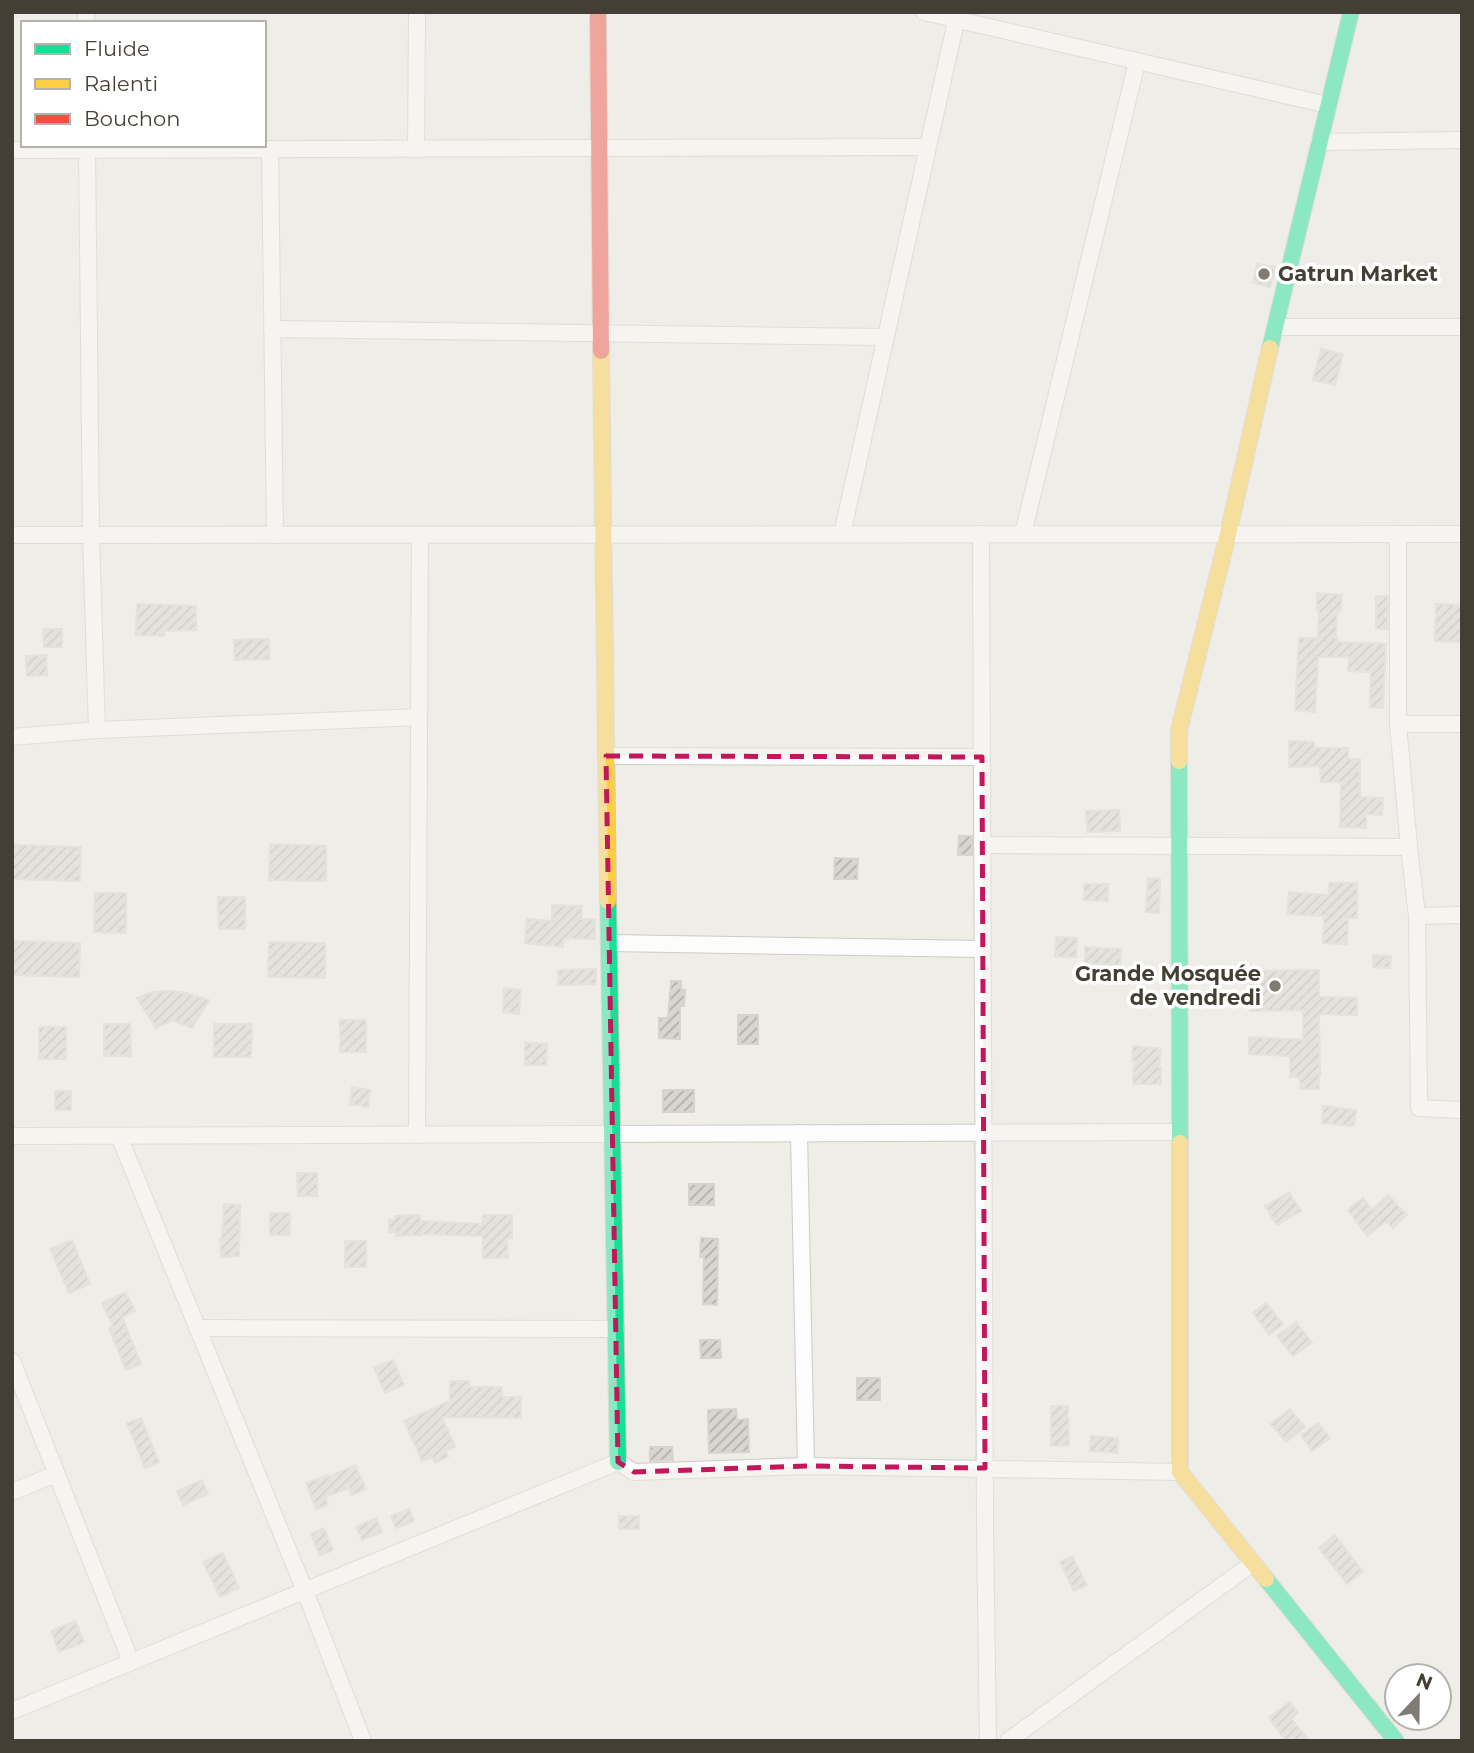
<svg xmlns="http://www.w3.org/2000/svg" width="1474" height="1753" font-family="Montserrat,sans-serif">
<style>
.building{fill:url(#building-hatch);stroke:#d7d4ce;stroke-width:2}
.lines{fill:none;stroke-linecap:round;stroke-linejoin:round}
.street-casing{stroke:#cdcbc6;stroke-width:18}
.fast-casing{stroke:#cecabf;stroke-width:18}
.slow-casing{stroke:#cecabf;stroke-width:18}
.jam-casing{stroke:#cecabf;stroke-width:18}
.street{stroke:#fdfcfc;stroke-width:16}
.fast{stroke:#16e098;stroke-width:16}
.slow{stroke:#ffcf43;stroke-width:16}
.jam{stroke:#f24e42;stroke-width:16}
.marked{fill:none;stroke:#c2185b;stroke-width:5;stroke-dasharray:14 9;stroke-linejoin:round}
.poi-dot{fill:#807c74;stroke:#fff;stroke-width:2.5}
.labels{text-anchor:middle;stroke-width:7;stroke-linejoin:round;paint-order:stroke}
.poi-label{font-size:21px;font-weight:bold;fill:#443f35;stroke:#fff;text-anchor:start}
</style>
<defs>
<pattern id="building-hatch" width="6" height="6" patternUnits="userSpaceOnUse" patternTransform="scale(1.75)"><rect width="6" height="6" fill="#d8d6d1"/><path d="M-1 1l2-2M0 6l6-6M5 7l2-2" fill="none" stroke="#b1afaa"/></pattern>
</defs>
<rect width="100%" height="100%" fill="#efede8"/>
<!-- building -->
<g class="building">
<polygon points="1257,264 1275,267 1270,287 1253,283"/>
<polygon points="1321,349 1343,354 1335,385 1313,380"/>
<polygon points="1317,593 1342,595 1340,611 1337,610 1336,639 1338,639 1338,642 1386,644 1383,708 1370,707 1371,672 1348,671 1349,657 1318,657 1315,712 1295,710 1299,638 1318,638 1319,609 1317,609"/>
<rect x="1376" y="596" width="12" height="33"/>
<polygon points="137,604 196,606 196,630 164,631 164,636 136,635"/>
<polygon points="1436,604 1461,605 1460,642 1435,641"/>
<polygon points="43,629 62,629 62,647 44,647"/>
<polygon points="269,639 269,659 235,660 234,640"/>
<polygon points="46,655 47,675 27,676 26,656"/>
<polygon points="1289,741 1314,742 1314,748 1348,748 1348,759 1360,759 1360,797 1383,798 1382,815 1366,814 1366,828 1340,827 1341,782 1321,782 1320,766 1289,767"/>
<polygon points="1119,810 1120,831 1087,832 1086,811"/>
<polygon points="959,836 972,836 972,855 958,855"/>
<polygon points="270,844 326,846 326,881 269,880"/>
<polygon points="12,845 81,847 80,881 12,879"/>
<polygon points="835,858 858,859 857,879 834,879"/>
<polygon points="1148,878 1160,879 1159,913 1146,912"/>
<polygon points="1329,883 1357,883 1357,918 1348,918 1347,944 1323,943 1324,916 1287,914 1289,892 1329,895"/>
<polygon points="1084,884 1108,884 1108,901 1084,900"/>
<polygon points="95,893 126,893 126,933 94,932"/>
<polygon points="218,897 245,897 245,929 219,929"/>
<polygon points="552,905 582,906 581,919 595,920 595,939 564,938 563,947 525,943 527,919 552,921"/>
<polygon points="1056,937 1077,938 1076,957 1055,957"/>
<polygon points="12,941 80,943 79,977 12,975"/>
<polygon points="269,942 325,943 325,978 268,977"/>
<polygon points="1085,947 1121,949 1120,965 1085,963"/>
<polygon points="1373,955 1391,956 1390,968 1373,967"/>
<polygon points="596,969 596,984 558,985 558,970"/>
<polygon points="1319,970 1319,997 1357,998 1357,1015 1319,1014 1320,1076 1319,1076 1319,1089 1300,1089 1300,1077 1290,1077 1290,1056 1249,1054 1249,1037 1303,1040 1303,1010 1250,1011 1250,971"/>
<polygon points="671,981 681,981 681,989 685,990 684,1006 680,1006 680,1039 659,1038 659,1018 668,1018"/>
<polygon points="504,988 521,990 519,1014 503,1012"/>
<polygon points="171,991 187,993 209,1000 192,1028 172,1020 156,1028 137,998 152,992"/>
<rect x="738" y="1015" width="20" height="29"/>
<rect x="340" y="1020" width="26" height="32"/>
<polygon points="104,1024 130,1024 131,1056 104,1056"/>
<polygon points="214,1024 252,1024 251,1057 214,1057"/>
<rect x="39" y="1027" width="27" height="32"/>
<polygon points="525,1043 547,1044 546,1065 525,1065"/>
<polygon points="1133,1046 1161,1049 1159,1067 1161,1067 1161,1084 1133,1084 1134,1061 1132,1061"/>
<polygon points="352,1087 370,1090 368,1107 350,1104"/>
<rect x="663" y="1090" width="31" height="22"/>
<rect x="55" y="1091" width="16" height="19"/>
<polygon points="1323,1106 1356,1110 1354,1126 1322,1123"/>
<polygon points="297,1173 317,1173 317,1196 298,1196"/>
<rect x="689" y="1184" width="25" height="21"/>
<polygon points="1289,1192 1301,1211 1277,1225 1265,1206"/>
<polygon points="1388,1195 1407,1215 1393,1228 1386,1221 1367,1236 1348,1210 1363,1198 1372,1210"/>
<polygon points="224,1204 240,1205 239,1256 221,1257 220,1239 222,1239"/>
<rect x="270" y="1213" width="20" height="22"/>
<polygon points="420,1215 420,1221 483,1224 483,1215 512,1215 512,1238 507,1239 508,1258 483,1258 483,1236 421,1234 421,1235 396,1236 396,1232 389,1232 389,1220 395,1220 395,1216"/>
<polygon points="701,1238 718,1239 717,1305 703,1304 704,1257 700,1257"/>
<polygon points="72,1240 90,1284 69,1293 50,1249"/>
<rect x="345" y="1241" width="21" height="26"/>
<polygon points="126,1292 135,1311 122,1317 141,1364 126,1370 109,1328 113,1327 102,1303"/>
<polygon points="1266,1303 1283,1324 1269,1335 1253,1313"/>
<polygon points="1296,1322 1312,1343 1293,1356 1277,1336"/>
<polygon points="700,1340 720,1340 721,1358 701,1358"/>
<polygon points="393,1360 404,1385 385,1393 374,1368"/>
<rect x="857" y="1378" width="23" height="22"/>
<polygon points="450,1381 469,1381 469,1387 502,1387 502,1397 521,1397 521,1418 442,1417 455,1447 446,1451 448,1457 435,1463 432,1457 422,1461 404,1421 450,1401"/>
<polygon points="1051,1406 1068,1406 1069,1445 1051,1446"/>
<polygon points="736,1409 737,1420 748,1419 749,1452 709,1453 708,1410"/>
<polygon points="1290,1409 1305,1427 1286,1442 1271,1424"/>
<polygon points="141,1418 159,1462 145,1468 127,1423"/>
<polygon points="1318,1423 1330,1438 1312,1451 1301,1435"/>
<polygon points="1091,1436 1118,1438 1117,1453 1090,1451"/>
<polygon points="650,1447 672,1447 673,1460 650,1461"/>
<polygon points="355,1465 366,1489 352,1495 349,1488 325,1497 328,1505 316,1509 306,1483 328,1475 328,1477"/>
<polygon points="202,1480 208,1494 183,1505 177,1491"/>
<polygon points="409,1509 414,1521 396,1528 391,1516"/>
<rect x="619" y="1516" width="20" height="13"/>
<polygon points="376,1518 382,1532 362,1540 356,1527"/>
<polygon points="324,1528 333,1550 320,1556 311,1534"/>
<polygon points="1335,1535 1363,1572 1347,1584 1319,1548"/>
<polygon points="223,1553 239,1588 220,1597 203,1562"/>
<polygon points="1072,1556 1087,1585 1074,1591 1060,1562"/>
<polygon points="75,1621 84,1642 59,1652 51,1631"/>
<polygon points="1290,1702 1298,1713 1291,1718 1309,1741 1285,1741 1269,1717"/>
</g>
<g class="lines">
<defs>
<g id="street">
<polyline points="86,12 86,23"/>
<polyline points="924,12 1328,105"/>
<polyline points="1319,142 1462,140"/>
<polyline points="87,145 91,535 97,730"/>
<polyline points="270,149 275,535"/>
<polyline points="416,149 417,12"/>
<polyline points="12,150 927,147"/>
<polyline points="1275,327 1462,327"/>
<polyline points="272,329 885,337"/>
<polyline points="842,534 958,12"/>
<polyline points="981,534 985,1528 988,1741"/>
<polyline points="1023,534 1137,62"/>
<polyline points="1398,534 1398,724 1409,847 1417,916 1419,1108 1462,1110"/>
<polyline points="12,535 1462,534"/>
<polyline points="1398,724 1462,724"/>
<polyline points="12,737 97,730 419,717"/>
<polyline points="606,756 982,757"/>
<polyline points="982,845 1409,847"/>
<polyline points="1417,916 1462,915"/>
<polyline points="609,943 982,949"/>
<polyline points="799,1133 806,1466"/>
<polyline points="417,1135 420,535"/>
<polyline points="12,1136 1180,1132"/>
<polyline points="119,1136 305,1591 363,1741"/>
<polyline points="197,1328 616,1329"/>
<polyline points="12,1361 131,1662"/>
<polyline points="12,1492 56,1474"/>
<polyline points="12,1711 618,1462 634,1472 806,1466 1180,1472"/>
<polyline points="1008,1741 1253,1563"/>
</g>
<g id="fast">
<polyline points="1270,348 1351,12"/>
<polyline points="1179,761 1180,1143"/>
<polyline points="608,901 618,1462"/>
<polyline points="1266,1579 1396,1741"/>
</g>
<g id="slow">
<polyline points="601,351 608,901"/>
<polyline points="1179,761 1179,730 1228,534 1270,348"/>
<polyline points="1180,1143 1180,1472 1266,1579"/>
</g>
<polyline id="jam" points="598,12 601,351"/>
</defs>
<!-- street casing -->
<use href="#street" class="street-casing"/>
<!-- fast casing -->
<use href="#fast" class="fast-casing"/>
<!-- slow casing -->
<use href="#slow" class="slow-casing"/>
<!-- jam casing -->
<use href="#jam" class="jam-casing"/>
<!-- street -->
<use href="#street" class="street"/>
<!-- fast -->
<use href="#fast" class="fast"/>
<!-- slow -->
<use href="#slow" class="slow"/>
<!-- jam -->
<use href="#jam" class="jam"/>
</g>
<!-- marked area -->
<path d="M0 0H1474V1753H0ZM606 756 982 757 985 1468 806 1466 634 1472 618 1462Z" fill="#efede8" fill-opacity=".55" fill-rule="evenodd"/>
<path class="marked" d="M606 756 982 757 985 1468 806 1466 634 1472 618 1462Z"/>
<!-- markers -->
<g class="poi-dot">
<circle cx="1264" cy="274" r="7"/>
<circle cx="1275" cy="986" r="7"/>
</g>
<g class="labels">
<!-- poi labels -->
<g class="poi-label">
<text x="1278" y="281">Gatrun Market</text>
<text x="1261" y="981" text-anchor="end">Grande Mosquée<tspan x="1261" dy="24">de vendredi</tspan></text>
</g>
</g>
<!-- border -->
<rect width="1474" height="1753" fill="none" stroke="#443f35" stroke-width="28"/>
<!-- legend -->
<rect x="21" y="21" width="245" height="126" fill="#ffffff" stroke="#b4b2ae" stroke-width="2"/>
<rect x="35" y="44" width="35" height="10" fill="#16e098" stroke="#b4b2ae" stroke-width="2"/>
<text x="84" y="56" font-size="21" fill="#443f35">Fluide</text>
<rect x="35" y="79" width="35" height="10" fill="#ffcf43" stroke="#b4b2ae" stroke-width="2"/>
<text x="84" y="91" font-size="21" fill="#443f35">Ralenti</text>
<rect x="35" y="114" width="35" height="10" fill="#f24e42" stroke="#b4b2ae" stroke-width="2"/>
<text x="84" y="126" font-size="21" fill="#443f35">Bouchon</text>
<!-- north arrow -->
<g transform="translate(1418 1697) rotate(22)"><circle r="33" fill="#ffffff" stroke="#b4b2ae" stroke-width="2"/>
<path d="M0-5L12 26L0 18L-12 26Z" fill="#807c74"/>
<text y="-10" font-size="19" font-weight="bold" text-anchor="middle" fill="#443f35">N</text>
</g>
</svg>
